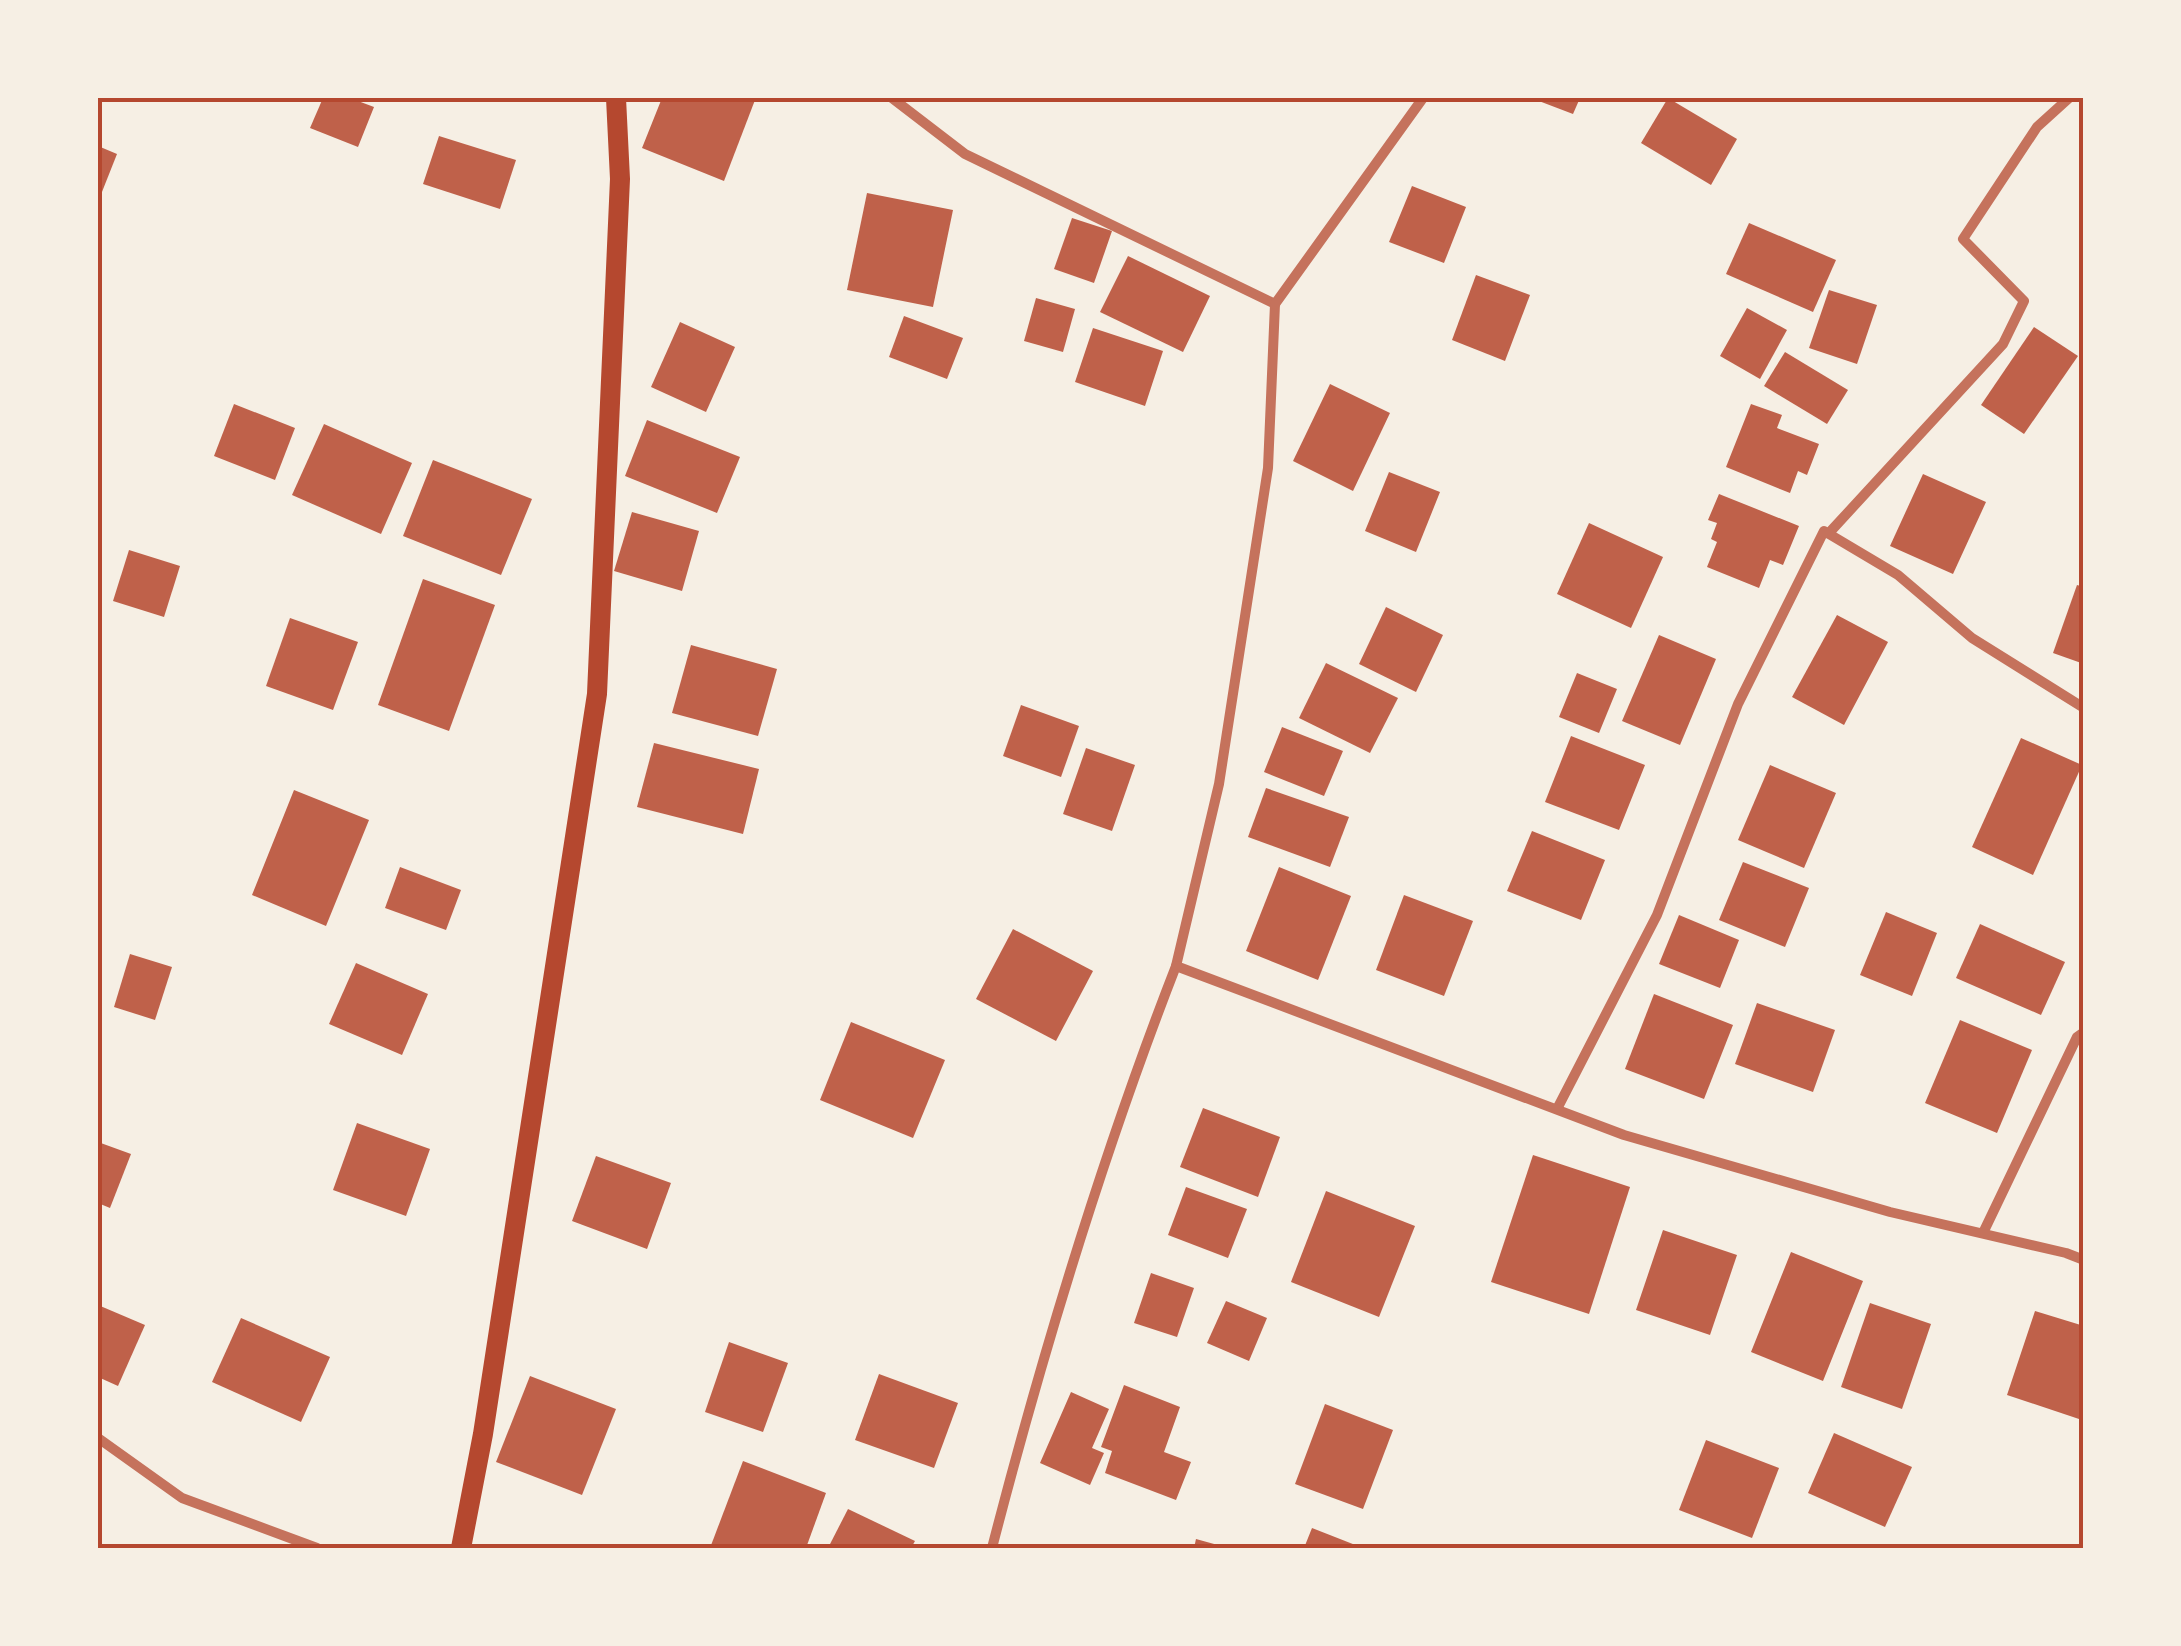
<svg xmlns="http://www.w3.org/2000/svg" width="2181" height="1646" font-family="'Public Sans',sans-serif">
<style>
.building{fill:#bf614a}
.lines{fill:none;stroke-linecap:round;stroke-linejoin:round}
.minor{stroke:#c5725c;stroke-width:10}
.secondary{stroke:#b5482f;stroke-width:20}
.neatline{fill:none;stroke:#b5482f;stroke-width:4}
</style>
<rect width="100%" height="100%" fill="#f6efe4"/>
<!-- building -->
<g class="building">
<polygon points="323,98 350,98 374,107 358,147 310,128"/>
<polygon points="662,98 755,100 724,181 642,148"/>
<polygon points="1531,98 1580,98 1573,114"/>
<polygon points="1668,98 1737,139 1711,185 1641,143"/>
<polygon points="439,136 516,160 500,209 423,184"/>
<polygon points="98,146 117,154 98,202"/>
<polygon points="1412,186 1466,207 1444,263 1389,242"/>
<polygon points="867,193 953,210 933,307 847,290"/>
<polygon points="1072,218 1112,231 1094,283 1054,269"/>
<polygon points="1749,223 1836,260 1813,312 1726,274"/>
<polygon points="1128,256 1210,296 1183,352 1100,312"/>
<polygon points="1476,275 1530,295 1505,361 1452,340"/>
<polygon points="1829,290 1877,305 1857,364 1809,348"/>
<polygon points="1036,298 1075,309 1063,352 1024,341"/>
<polygon points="1747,308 1787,330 1760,379 1720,356"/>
<polygon points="904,316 963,338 947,379 889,357"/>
<polygon points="680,322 735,347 706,412 651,387"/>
<polygon points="2034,327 2078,356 2024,434 1981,405"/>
<polygon points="1093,328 1163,351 1145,406 1075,382"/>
<polygon points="1785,352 1848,390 1827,424 1764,386"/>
<polygon points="1330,384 1390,413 1353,491 1293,461"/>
<polygon points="234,404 295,428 275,480 214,456"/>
<polygon points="1751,404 1782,415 1777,428 1819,444 1807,475 1798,471 1790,493 1726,467"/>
<polygon points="647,420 740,457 717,513 625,476"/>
<polygon points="324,424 412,463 381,534 292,495"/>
<polygon points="433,460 532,499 501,575 403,536"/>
<polygon points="1389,472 1440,492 1416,552 1365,531"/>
<polygon points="1923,474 1986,502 1953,574 1890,546"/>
<polygon points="1719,494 1799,526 1783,565 1770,560 1759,588 1707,567 1717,542 1711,539 1717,523 1708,520"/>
<polygon points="632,512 699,531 682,591 614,571"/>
<polygon points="1589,523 1663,557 1631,628 1557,594"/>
<polygon points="129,550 180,566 164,617 113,601"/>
<polygon points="423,579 495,605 449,731 378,705"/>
<polygon points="2077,585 2084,587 2084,664 2053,653"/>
<polygon points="1386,607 1443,635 1416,692 1359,664"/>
<polygon points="1837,615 1888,642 1844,725 1792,697"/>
<polygon points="290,618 358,642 333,710 266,686"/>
<polygon points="1659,635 1716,659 1680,745 1622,721"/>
<polygon points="691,645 777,669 758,736 672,713"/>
<polygon points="1326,663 1398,698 1370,753 1299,718"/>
<polygon points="1577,673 1617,689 1599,733 1559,717"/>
<polygon points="1021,705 1079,726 1061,777 1003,756"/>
<polygon points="1282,727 1343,751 1324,796 1264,772"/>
<polygon points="1571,736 1645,765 1619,830 1545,802"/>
<polygon points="2021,738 2082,765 2033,875 1972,847"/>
<polygon points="654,743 759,769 743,834 637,807"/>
<polygon points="1086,748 1135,765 1112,831 1063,814"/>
<polygon points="1770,765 1836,793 1804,868 1738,840"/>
<polygon points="1266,788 1349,817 1330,867 1248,837"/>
<polygon points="294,790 369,820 326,926 252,895"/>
<polygon points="1532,831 1605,860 1581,920 1507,891"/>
<polygon points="1743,862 1809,888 1785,947 1719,920"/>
<polygon points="400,867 461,890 446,930 385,908"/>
<polygon points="1279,867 1351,896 1318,980 1246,951"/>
<polygon points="1404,895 1473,921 1444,996 1376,970"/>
<polygon points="1886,912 1937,933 1912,996 1860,975"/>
<polygon points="1679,915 1739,940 1720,988 1659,964"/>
<polygon points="1980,924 2065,962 2041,1015 1956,978"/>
<polygon points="1013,929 1093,971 1056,1041 976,999"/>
<polygon points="130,954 172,967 155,1020 114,1007"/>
<polygon points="356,963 428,994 402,1055 329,1024"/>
<polygon points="1654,994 1733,1025 1704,1099 1625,1069"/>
<polygon points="1757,1003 1835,1030 1813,1092 1735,1064"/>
<polygon points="1960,1020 2032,1050 1997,1133 1925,1103"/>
<polygon points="851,1022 945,1060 913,1138 820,1100"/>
<polygon points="1203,1108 1280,1137 1258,1197 1180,1167"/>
<polygon points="357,1123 430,1149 406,1216 333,1190"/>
<polygon points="98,1142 131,1154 110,1208 98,1203"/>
<polygon points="1533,1155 1630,1187 1589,1314 1491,1282"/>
<polygon points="596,1156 671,1183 647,1249 572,1221"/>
<polygon points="1186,1187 1247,1209 1228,1258 1168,1235"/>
<polygon points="1326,1191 1415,1226 1379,1317 1291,1282"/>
<polygon points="1663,1230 1737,1255 1710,1335 1636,1310"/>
<polygon points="1791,1252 1863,1281 1823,1381 1751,1352"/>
<polygon points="1151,1273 1194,1288 1177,1337 1134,1323"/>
<polygon points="1226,1301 1267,1318 1249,1361 1207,1343"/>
<polygon points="1870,1303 1931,1324 1902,1409 1841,1387"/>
<polygon points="98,1305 145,1325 118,1386 98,1377"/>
<polygon points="2035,1311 2084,1326 2082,1420 2007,1395"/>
<polygon points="241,1318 330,1357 301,1422 212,1382"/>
<polygon points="729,1342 788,1363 763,1432 705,1412"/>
<polygon points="879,1374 958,1403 934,1468 855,1440"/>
<polygon points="530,1376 616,1409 582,1495 496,1462"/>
<polygon points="1124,1385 1180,1407 1164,1452 1191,1462 1176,1500 1105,1473 1112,1451 1101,1447"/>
<polygon points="1071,1392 1109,1409 1092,1448 1104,1453 1090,1485 1040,1463"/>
<polygon points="1325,1404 1393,1430 1363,1509 1295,1484"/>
<polygon points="1834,1433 1912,1467 1885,1527 1808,1493"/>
<polygon points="1706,1440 1779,1468 1752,1538 1679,1510"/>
<polygon points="743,1461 826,1493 806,1548 710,1548"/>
<polygon points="848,1509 915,1541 911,1548 828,1548"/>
<polygon points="1312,1528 1363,1548 1304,1548"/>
<polygon points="1196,1539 1225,1547 1225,1548 1194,1548"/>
</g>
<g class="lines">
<!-- minor -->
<g class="minor">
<polyline points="892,98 965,154 1275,304 1268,468 1219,784 1176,966"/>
<polyline points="1275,304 1423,98"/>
<polyline points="1829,533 2003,344 2024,301 1963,239 2037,127 2069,98"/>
<polyline points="1557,1109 1657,915 1738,704 1824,531 1898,575 1972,638 2084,708"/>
<polyline points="1983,1233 2077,1037 2084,1032"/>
<polyline points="98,1438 182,1498 317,1548"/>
<path d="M992 1548C1043 1351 1102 1156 1176 966L1624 1135 1890 1212 2066 1253 2084 1260"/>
</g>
<!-- secondary -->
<polyline class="secondary" points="461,1548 483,1434 597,694 620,179 616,98"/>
</g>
<!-- border -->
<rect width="2181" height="1646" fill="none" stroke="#f6efe4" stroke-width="200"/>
<rect x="100" y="100" width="1981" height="1446" class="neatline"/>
</svg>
